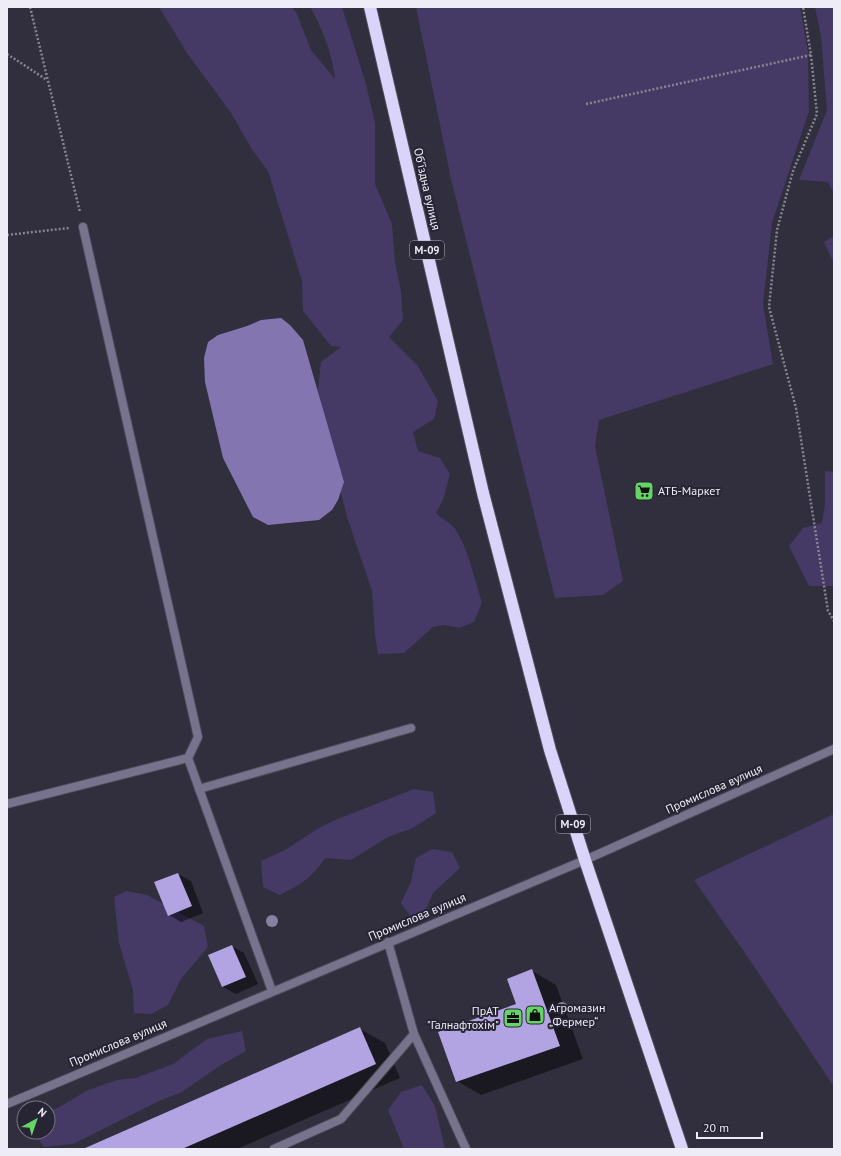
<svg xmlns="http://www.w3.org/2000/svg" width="841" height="1156" font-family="'PT Sans',sans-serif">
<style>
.green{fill:#443a65}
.water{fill:#8376b0}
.shadow{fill:#0007}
.building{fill:#b2a4e2}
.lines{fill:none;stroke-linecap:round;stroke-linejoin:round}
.lane-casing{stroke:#4f4c5b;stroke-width:10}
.street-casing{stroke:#4f4c5b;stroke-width:10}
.highway-casing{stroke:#4f4c5b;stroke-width:14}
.path{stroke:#888592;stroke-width:2.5;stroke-dasharray:2 2;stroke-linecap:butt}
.lane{stroke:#78738d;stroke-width:8}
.street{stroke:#78738d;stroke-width:8}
.highway{stroke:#dbd4fa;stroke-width:12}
.tree{fill:#8780a3}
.labels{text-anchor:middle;stroke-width:4;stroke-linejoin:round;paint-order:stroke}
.shield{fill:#272433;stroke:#b2b0bc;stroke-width:1}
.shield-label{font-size:11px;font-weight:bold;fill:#eeecf7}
.street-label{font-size:12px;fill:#eeecf7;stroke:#272433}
.poi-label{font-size:12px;fill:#eeecf7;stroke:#272433;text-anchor:start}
</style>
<rect width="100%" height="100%" fill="#312e3d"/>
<!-- green -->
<g class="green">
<path d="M159 7H292L297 14 311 50 335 79C333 57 322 27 310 7H342L366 84 375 123V184L392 224 395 262 401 291 403 320 389 337 418 366 438 401 434 419 413 432 418 451 440 458 450 474 443 500 436 513C441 519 451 522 455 529 468 547 475 581 482 602L474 622 459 628 444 625 433 627 404 653 378 654 375 635 372 591 347 517 341 493 340 471 323 412 318 390 321 362 341 347 331 346 303 311 302 281 268 171 253 151 231 113 187 53Z"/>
<polygon points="416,7 800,7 808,52 809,111 772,223 763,304 773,364 599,420 595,446 623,581 603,595 555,598 451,179"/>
<polygon points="815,7 834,7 834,194 828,182 799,180 827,110 821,36"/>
<polygon points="834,236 834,264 824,242"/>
<polygon points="825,471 834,472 834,586 809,586 789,546 803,528 822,523 825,505"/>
<path d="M414 789 433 792 436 813 413 828 388 837 351 860 325 858C311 879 301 884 280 895L263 887 261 861 285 850 317 829 335 820Z"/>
<polygon points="834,814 834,1087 749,959 694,880"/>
<polygon points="432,849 452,852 460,868 433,893 426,909 411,917 401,903 411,882 416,858"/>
<polygon points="126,891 147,895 204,926 208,947 181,979 168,1005 151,1014 134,1013 133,990 119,943 114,897"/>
<polygon points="242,1031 246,1051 221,1065 182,1092 157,1102 73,1144 44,1147 33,1132 48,1132 48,1111 56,1109 88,1090 117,1080 136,1078 173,1064 207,1039"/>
<polygon points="422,1085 435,1106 445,1149 404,1149 388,1110 401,1092"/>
</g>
<!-- water -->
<polygon class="water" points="281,318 290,325 303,340 344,482 338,500 332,510 319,520 268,525 253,517 223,458 205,382 204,358 208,342 218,335 247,326 261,320"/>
<!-- shadow -->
<g class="shadow">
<polygon points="178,874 191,881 203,913 181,922 169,915"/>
<polygon points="231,946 244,953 258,984 236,994 223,987 209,956"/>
<polygon points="532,971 556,985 583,1059 481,1095 457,1081 517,1004"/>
<polygon points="360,1029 385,1043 400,1078 237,1149 86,1149"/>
</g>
<!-- building -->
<g class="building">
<polygon points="178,873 192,906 168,916 154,882"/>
<polygon points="232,945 246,977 222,987 208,955"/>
<polygon points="532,969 560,1046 456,1082 438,1032 516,1004 507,979"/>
<polygon points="360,1027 376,1064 182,1149 83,1149"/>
</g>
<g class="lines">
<defs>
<g id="lane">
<polyline points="83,227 198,737 188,758"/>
<polyline points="199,789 411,728"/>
<polyline points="7,804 188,758 272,991"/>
<polyline points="414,1034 466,1149"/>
<polyline points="274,1149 341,1119 414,1034 388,942"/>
</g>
<polyline id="street" points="7,1104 585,860 834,749"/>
<polyline id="highway" points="370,7 483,493 550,750 585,860 682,1149"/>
</defs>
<!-- lane casing -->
<use href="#lane" class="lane-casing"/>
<!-- street casing -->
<use href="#street" class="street-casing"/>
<!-- highway casing -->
<use href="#highway" class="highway-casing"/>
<!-- path -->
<g class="path">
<polyline points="30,7 80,212"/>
<polyline points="7,54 47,80"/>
<polyline points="811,55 817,114 793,171 777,230 769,307 796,408 828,611 834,621"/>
<polyline points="586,104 811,55 803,7"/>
<polyline points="7,235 69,228"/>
</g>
<!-- lane -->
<use href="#lane" class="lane"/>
<!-- street -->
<use href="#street" class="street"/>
<!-- highway -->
<use href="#highway" class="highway"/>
</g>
<!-- trees -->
<g class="tree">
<circle cx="272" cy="921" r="6"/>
<circle cx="562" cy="1008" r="6"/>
</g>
<!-- icons -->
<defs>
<symbol id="supermarket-square" viewBox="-11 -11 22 22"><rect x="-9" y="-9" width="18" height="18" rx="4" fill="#65d467" stroke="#272433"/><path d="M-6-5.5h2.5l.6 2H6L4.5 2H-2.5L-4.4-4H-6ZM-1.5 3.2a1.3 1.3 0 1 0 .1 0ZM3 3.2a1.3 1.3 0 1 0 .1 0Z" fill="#111"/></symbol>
<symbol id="shop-square" viewBox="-11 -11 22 22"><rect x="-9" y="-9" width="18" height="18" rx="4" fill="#65d467" stroke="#272433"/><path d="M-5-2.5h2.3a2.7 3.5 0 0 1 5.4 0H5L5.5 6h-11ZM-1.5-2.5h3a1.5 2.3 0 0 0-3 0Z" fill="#111"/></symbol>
<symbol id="office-square" viewBox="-11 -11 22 22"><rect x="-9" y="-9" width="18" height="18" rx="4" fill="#65d467" stroke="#272433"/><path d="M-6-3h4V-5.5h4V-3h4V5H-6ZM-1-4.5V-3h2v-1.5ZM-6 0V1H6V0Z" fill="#111"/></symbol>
</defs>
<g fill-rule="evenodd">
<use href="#supermarket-square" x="633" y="480" width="22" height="22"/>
<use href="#shop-square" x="524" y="1004" width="22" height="22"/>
<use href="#office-square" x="502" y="1007" width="22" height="22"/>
</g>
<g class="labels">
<!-- shield labels -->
<g class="shield">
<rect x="410" y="241" width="34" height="18" rx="3"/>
<rect x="556" y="815" width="34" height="18" rx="3"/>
</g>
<g class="shield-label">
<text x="427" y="254">М-09</text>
<text x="573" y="828">М-09</text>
</g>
<!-- street labels -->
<g class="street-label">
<text transform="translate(427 189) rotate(77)" y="4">Обʼїздна вулиця</text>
<text transform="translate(714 789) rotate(-24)" y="4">Промислова вулиця</text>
<text transform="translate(417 917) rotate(-23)" y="4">Промислова вулиця</text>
<text transform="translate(118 1043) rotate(-23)" y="4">Промислова вулиця</text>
</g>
<!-- poi labels -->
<g class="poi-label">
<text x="658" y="495">АТБ-Маркет</text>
<text x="549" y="1012">Агромазин<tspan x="549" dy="14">„Фермер“</tspan></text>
<text x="499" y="1015" text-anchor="end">ПрАТ<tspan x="499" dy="14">"Галнафтохім"</tspan></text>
</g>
</g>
<!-- border -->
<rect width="841" height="1156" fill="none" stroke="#eeecf7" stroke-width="16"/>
<!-- north arrow -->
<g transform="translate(36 1120) rotate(40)"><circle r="19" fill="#272433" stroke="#777481"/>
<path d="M0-3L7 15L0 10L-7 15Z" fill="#65d467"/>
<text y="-6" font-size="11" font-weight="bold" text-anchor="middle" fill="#eeecf7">N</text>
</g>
<!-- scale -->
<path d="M697 1132v6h65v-6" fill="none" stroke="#eeecf7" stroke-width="2"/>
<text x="703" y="1132" font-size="12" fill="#eeecf7" stroke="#272433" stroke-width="3" paint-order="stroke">20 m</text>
</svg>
